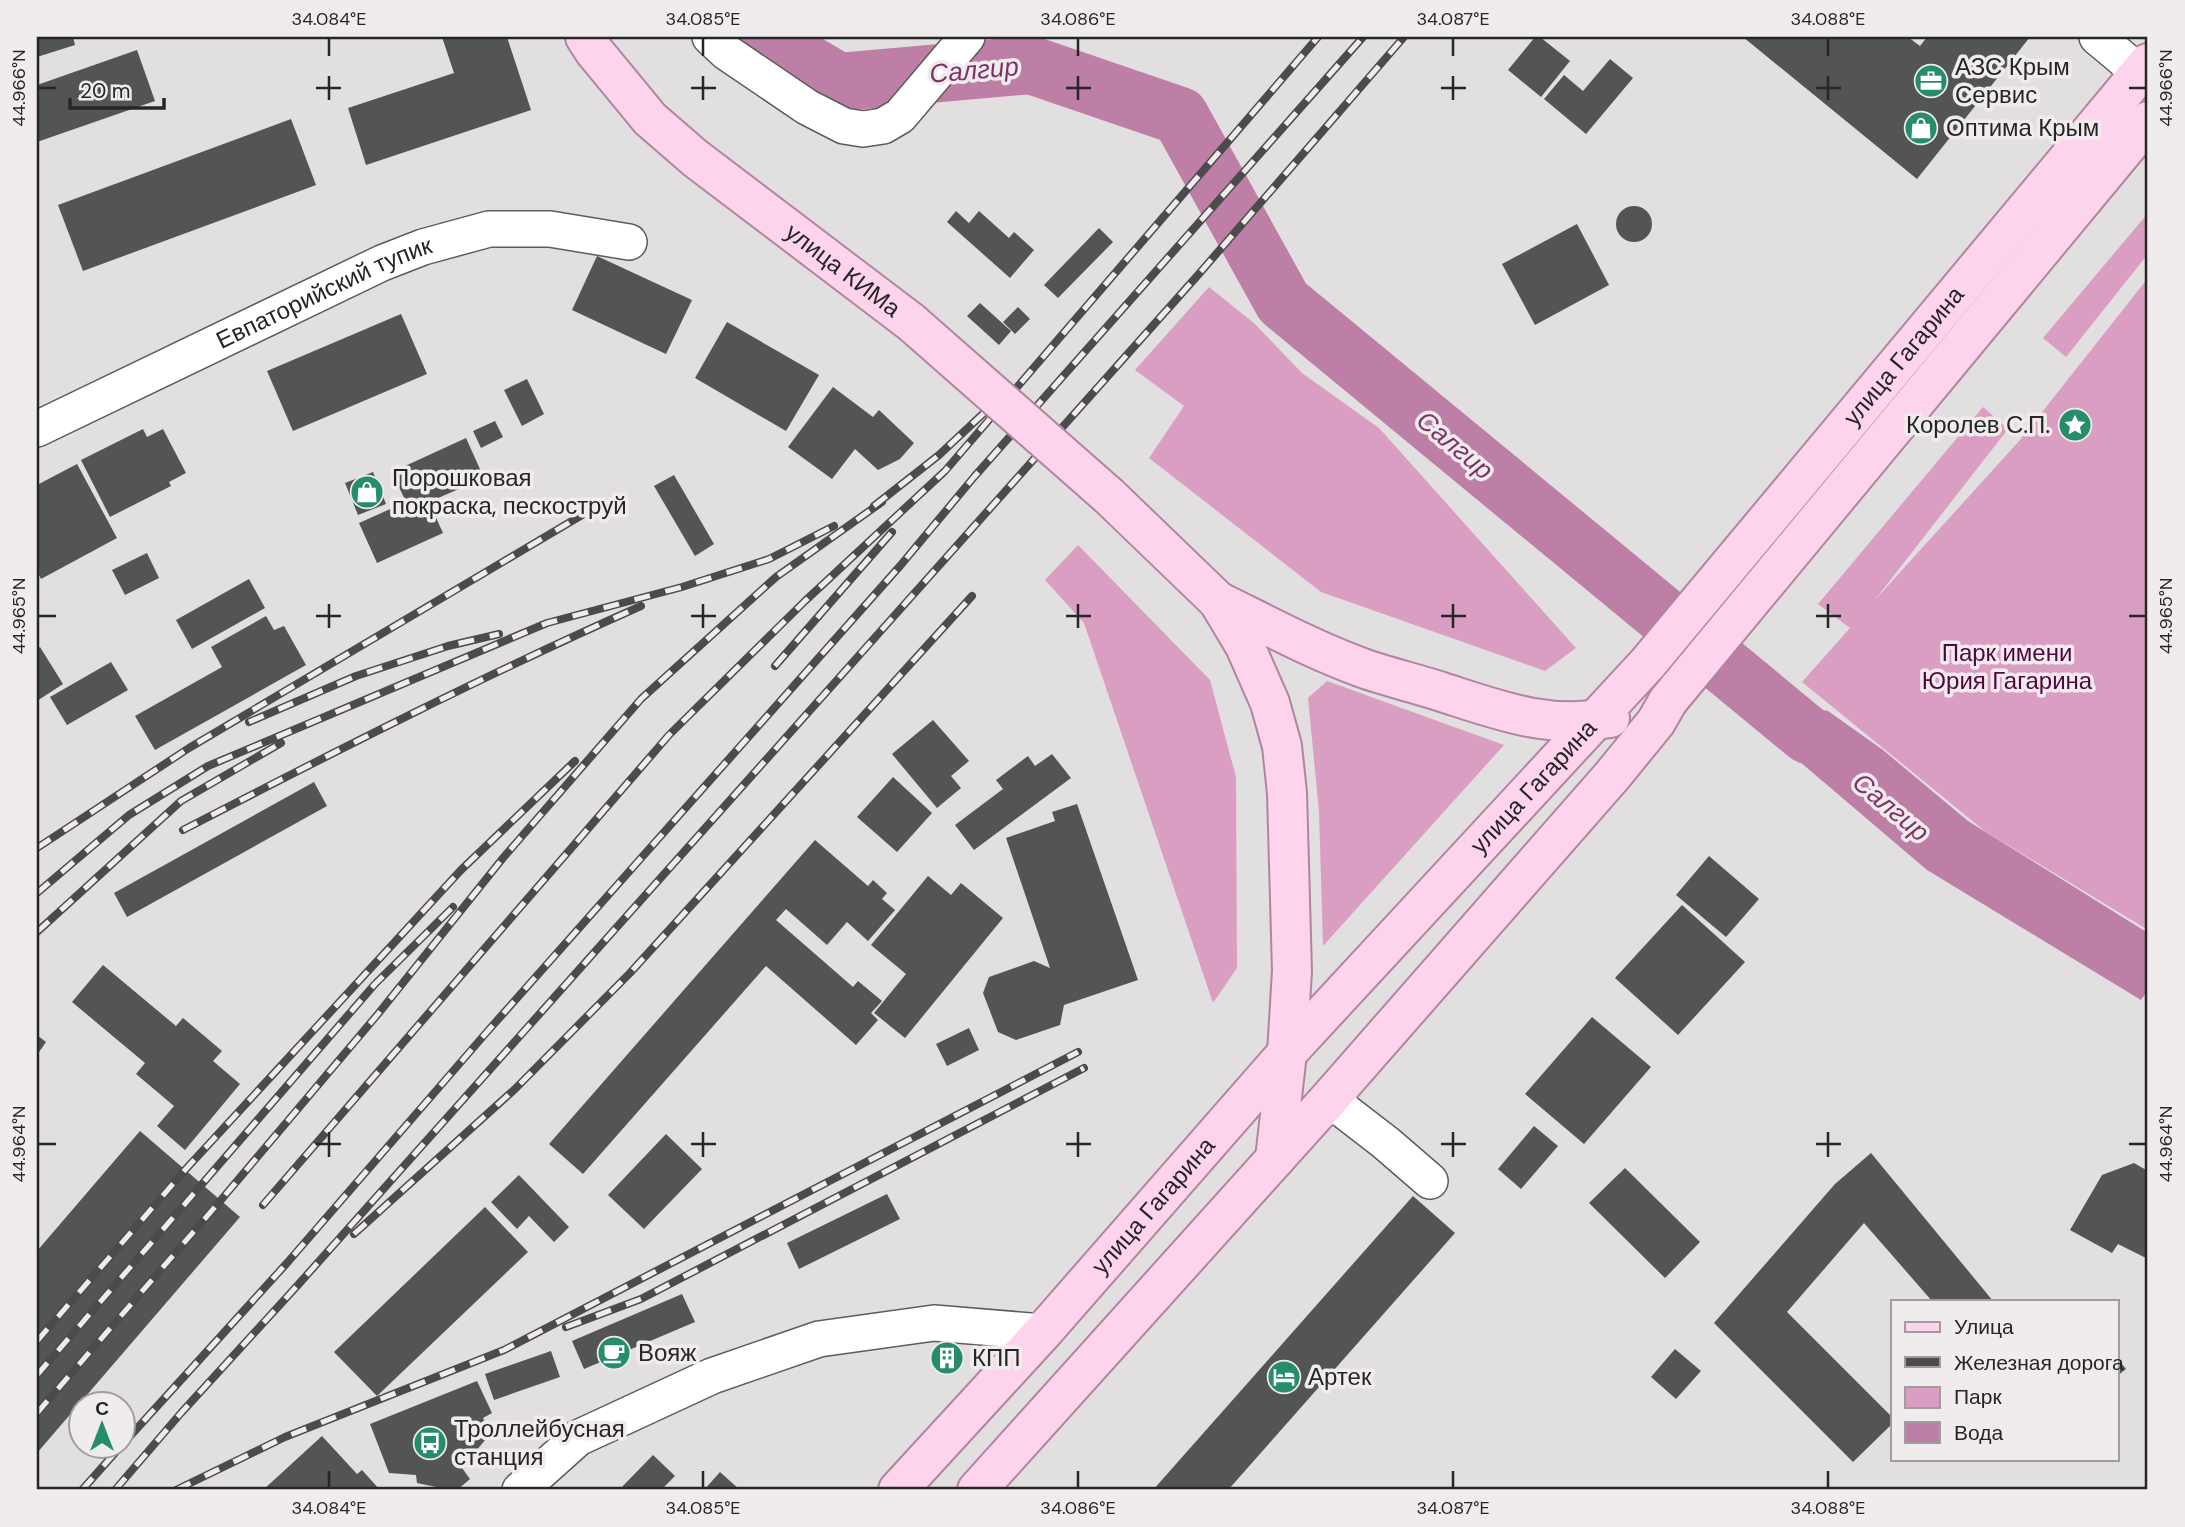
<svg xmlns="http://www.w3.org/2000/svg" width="2185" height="1527" font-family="'DM Sans',sans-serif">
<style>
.green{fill:#db9ec3}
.water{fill:#be7fa6}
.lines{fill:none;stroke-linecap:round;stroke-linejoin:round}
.river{stroke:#be7fa6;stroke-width:58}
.building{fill:#525554}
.minor-casing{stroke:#5f5c5e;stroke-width:38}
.major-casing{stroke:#b1849f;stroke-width:42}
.minor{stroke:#fff;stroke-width:35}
.major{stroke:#fdd4ec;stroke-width:38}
.rail-casing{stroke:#4c4b4c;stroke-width:8}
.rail{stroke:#f0ecee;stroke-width:5;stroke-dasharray:16;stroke-linecap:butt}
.major-bridge-casing{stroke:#b1849f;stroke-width:42;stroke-linecap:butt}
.major-bridge{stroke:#fdd4ec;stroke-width:38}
.ticks{fill:none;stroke:#272627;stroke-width:2.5}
.labels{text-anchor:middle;stroke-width:7;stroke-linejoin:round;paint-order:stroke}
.poi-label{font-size:24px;fill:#272627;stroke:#f0ecee;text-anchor:start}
.street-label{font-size:24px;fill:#272627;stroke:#f0ecee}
.park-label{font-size:24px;fill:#540540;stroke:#f0ecee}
.water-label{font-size:26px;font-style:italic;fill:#7f3266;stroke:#f0ecee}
.neatline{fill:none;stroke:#272627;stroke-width:2.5}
.ticks-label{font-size:18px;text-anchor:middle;fill:#272627}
</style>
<rect width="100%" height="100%" fill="#e2dfe1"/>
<!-- green -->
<g class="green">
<polygon points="2148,213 2148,254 2066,357 2043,338"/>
<polygon points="2148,278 2148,930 1986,832 1802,682 1850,628 1818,604 1983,407 2008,429 1874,601 2020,440"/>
<polygon points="1209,287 1255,324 1302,373 1379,428 1576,648 1545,671 1321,592 1149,458 1184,406 1135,370"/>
<polygon points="1078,545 1210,680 1236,777 1237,968 1213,1003 1084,623 1045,580"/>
<polygon points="1327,681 1504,745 1323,946 1319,812 1308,698"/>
</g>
<!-- water -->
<polygon class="water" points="1767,663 1781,692 1794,705 1828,711 1883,750 1968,821 2148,933 2148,990 2141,1000 1927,870 1732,704"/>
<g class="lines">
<!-- river -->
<polyline class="river" points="762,37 839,82 1031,65 1180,116 1283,302 1808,735"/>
</g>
<!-- building -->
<g class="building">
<polygon points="37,37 73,37 75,45 37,57"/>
<polygon points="442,37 507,37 531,110 366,165 348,108 454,73"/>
<polygon points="1535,37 1540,37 1570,61 1541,97 1508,70"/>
<polygon points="1743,37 1908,37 1920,46 1927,37 2030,37 1917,179"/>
<polygon points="137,50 155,101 37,142 37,85"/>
<polygon points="1610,59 1633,78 1586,134 1544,99 1564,75 1583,91"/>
<polygon points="291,119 316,185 83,271 58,205"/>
<circle cx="1634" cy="224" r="18"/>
<polygon points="956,211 969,223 979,211 1009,238 1014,232 1034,250 1010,278 947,222"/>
<polygon points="1577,224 1609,285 1535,325 1502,264"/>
<polygon points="1099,228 1113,242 1058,298 1044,285"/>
<polygon points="597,256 692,300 666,354 572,310"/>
<polygon points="980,303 1011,331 999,345 967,316"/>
<polygon points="1018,307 1030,319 1015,334 1003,322"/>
<polygon points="401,314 427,374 293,431 267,371"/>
<polygon points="727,322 819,375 786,431 695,378"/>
<polygon points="527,379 544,414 522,426 504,390"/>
<polygon points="833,387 873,417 879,410 914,443 900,459 878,470 855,449 832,479 788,447"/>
<polygon points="495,421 503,437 481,448 473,431"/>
<polygon points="143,429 147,437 163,429 186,473 169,482 171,486 110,517 81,460"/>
<polygon points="466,438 484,478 429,502 443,533 377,563 359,523 406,502 392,472"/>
<polygon points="77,464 117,538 41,579 37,571 37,485"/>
<polygon points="373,472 386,504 358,515 345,483"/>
<polygon points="674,475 714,544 695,556 654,486"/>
<polygon points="147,553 159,578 125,595 112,570"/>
<polygon points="249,579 265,608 192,649 176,620"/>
<polygon points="266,616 274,630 284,626 306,665 155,750 135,716 222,667 211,647"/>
<polygon points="40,647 63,684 37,701 37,649"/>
<polygon points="111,662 128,690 67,725 50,697"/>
<polygon points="933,720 969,761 951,776 961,788 937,808 892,754"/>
<polygon points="1052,754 1071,778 974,850 955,825 1003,789 996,780 1028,756 1035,766"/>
<polygon points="893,777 932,813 897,852 857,817"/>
<polygon points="314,782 327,806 127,917 114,893"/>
<polygon points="1077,804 1138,980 1064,1005 1060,1025 1016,1040 998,1032 983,993 989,977 1034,961 1050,968 1006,838 1055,821 1052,812"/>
<polygon points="815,840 868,886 873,880 887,893 882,899 895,910 868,941 847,922 827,945 786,909 776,920 853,987 858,981 882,1001 871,1013 878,1020 856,1045 766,966 583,1174 549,1144"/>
<polygon points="1709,856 1759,899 1726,937 1676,895"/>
<polygon points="928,876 951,895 961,883 1003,918 905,1038 874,1013 906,974 871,945"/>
<polygon points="1682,905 1745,962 1678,1035 1615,978"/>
<polygon points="103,965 176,1026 183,1018 222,1051 213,1061 240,1084 185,1150 157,1126 174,1106 136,1074 145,1063 72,1002"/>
<polygon points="1592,1017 1651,1067 1584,1144 1525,1094"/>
<polygon points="969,1028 979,1050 947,1066 936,1044"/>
<polygon points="37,1035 46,1042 37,1055"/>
<polygon points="1534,1126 1558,1146 1521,1189 1498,1169"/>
<polygon points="140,1131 240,1217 37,1453 37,1251"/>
<polygon points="666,1134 702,1169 644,1229 608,1195"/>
<polygon points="1871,1153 1993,1301 1932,1301 1864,1223 1787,1312 1893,1418 1893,1423 1853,1462 1714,1323 1835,1184"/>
<polygon points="2134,1163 2148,1171 2148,1259 2118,1244 2112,1253 2070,1230 2102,1175"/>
<polygon points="1625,1168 1700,1242 1665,1278 1589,1203"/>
<polygon points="519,1175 569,1227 554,1242 529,1216 517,1229 491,1202"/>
<polygon points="887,1194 900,1219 799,1269 787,1243"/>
<polygon points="1413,1196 1455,1233 1228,1490 1153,1490"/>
<polygon points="485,1207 528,1252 377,1396 334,1352"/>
<polygon points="682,1294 695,1322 584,1369 572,1341"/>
<polygon points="950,1349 955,1363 945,1367 939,1354"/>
<polygon points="1675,1349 1701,1371 1676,1399 1651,1377"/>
<polygon points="551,1351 560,1377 494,1400 485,1374"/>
<polygon points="2117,1358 2126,1369 2117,1376"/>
<polygon points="477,1381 492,1413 483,1418 490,1434 462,1468 470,1479 457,1490 451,1490 417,1483 416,1475 389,1473 370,1424"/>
<polygon points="322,1436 357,1474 362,1470 380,1490 263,1490"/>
<polygon points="653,1455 675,1476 661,1490 619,1490"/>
<polygon points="720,1472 740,1490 704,1490"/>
</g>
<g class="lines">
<defs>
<g id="minor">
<polyline points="710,37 726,52 807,107 844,126 863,129 883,126 900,116 967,37"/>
<polyline points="2097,37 2140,73"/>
<path id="s1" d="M37 429 382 263 423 247 489 229H550L629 242"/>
<polyline points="1329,1099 1386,1143 1430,1181"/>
<polyline points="520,1490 578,1438 712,1376 819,1339 934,1323 1043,1332"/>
</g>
<g id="major">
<path id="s2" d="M585 37 594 51 650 119 695 158 911 322"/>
<polyline points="1109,496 1218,601 1245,646 1270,703 1282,746 1287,793 1292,971 1287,1053 1275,1159"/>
<path d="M1218 601C1265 624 1311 649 1360 667 1387 677 1415 683 1442 692 1501 711 1547 729 1610 718"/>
<path id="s3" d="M898 1490 1043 1332 1287 1053 1648 663 2148 63"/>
<polyline points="977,1490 1329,1099 1612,776 1656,722 1668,701 2148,121"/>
</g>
</defs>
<!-- minor casing -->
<use href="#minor" class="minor-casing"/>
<!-- major casing -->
<use href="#major" class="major-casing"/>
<!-- minor -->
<use href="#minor" class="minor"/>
<!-- major -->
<use href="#major" class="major"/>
<defs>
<g id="rail">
<polyline points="874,506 939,455 986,411"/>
<polyline points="775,666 892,532"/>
<polyline points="249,722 356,676 448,646 499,634"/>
<path d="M183 830C334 752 485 675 641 606"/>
<polyline points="37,848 189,748 582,515"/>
<polyline points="37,893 129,815 208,766 547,623 682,587 769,559 834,526"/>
<polyline points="37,932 181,801 281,743"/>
<polyline points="263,1205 669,735 805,601 945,471 1318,37"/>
<polyline points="354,1234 515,1089 630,973 972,596"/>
<polyline points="566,1327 641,1299 1084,1068"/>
<polyline points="37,1341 185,1170 461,870 575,761"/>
<polyline points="37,1375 375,984 453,907"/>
<polyline points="37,1413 221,1200 378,1014 503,858 641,699 776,577 882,502"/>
<polyline points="122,1445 287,1263 486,1033 900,566 974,477 1363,37"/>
<polyline points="82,1490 121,1446"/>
<polyline points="115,1490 181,1413 297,1286 1198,275 1404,37"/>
<polyline points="176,1490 285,1437 504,1350 1078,1052"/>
</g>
</defs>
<!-- rail casing -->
<use href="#rail" class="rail-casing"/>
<!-- rail -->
<use href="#rail" class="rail"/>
<defs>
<polyline id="major-bridge" points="911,322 1109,496"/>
</defs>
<!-- major-bridge casing -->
<use href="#major-bridge" class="major-bridge-casing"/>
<!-- major-bridge -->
<use href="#major-bridge" class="major-bridge"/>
</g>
<!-- ticks -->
<path class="ticks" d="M329 38V56M703 38V56M1078 38V56M1453 38V56M1828 38V56M329 76V100M703 76V100M1078 76V100M1453 76V100M1828 76V100M38 88H56M316 88H341M691 88H716M1066 88H1091M1441 88H1466M1816 88H1841M2129 88H2146M329 604V628M703 604V628M1078 604V628M1453 604V628M1828 604V628M38 616H56M316 616H341M691 616H716M1066 616H1091M1441 616H1466M1816 616H1841M2129 616H2146M329 1132V1157M703 1132V1157M1078 1132V1157M1453 1132V1157M1828 1132V1157M38 1144H56M316 1144H341M691 1144H716M1066 1144H1091M1441 1144H1466M1816 1144H1841M2129 1144H2146M329 1471V1488M703 1471V1488M1078 1471V1488M1453 1471V1488M1828 1471V1488"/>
<!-- icons -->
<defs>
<symbol id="office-disc" viewBox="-11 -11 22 22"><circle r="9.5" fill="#258d6a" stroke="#f0ecee"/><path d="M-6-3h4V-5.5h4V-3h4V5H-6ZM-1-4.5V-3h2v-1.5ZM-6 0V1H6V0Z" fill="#fff"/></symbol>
<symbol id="shop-disc" viewBox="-11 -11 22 22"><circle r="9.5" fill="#258d6a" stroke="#f0ecee"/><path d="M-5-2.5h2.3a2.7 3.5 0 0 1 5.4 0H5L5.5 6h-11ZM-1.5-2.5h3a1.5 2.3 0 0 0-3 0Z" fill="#fff"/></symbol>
<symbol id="sight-disc" viewBox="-11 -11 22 22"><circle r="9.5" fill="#258d6a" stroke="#f0ecee"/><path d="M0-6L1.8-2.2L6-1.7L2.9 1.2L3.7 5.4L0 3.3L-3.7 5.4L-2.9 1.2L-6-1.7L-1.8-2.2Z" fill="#fff"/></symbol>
<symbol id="cafe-disc" viewBox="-11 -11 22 22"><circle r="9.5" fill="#258d6a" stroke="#f0ecee"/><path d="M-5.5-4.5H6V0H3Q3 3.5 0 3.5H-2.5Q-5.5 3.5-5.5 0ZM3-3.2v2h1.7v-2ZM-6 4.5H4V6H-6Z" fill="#fff"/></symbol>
<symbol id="building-disc" viewBox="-11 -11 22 22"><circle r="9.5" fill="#258d6a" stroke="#f0ecee"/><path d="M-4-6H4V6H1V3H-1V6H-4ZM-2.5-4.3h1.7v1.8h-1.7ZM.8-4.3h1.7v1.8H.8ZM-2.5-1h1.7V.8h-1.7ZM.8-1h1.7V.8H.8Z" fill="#fff"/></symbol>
<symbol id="hotel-disc" viewBox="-11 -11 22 22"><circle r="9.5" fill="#258d6a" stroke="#f0ecee"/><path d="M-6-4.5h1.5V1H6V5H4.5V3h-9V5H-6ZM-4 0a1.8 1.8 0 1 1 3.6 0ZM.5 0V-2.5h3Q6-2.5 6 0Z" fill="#fff"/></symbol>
<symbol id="bus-disc" viewBox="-11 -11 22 22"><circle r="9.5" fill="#258d6a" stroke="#f0ecee"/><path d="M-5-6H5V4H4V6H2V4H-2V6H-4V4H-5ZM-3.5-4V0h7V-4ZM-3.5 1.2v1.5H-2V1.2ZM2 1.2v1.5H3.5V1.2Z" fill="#fff"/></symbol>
</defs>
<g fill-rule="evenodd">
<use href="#office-disc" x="1912" y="62" width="38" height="38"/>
<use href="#shop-disc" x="1902" y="109" width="38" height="38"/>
<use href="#sight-disc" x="2056" y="406" width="38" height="38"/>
<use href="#shop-disc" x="348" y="473" width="38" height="38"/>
<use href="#cafe-disc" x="595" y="1334" width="38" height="38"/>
<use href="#building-disc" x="928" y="1339" width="38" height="38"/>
<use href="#hotel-disc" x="1265" y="1358" width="38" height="38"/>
<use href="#bus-disc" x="411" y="1424" width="38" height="38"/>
</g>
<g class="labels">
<!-- poi labels -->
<g class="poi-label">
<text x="1955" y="75">АЗС Крым<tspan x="1955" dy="28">Сервис</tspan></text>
<text x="1946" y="136">Оптима Крым</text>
<text x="2050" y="433" text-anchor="end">Королев С.П.</text>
<text x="392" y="486">Порошковая<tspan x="392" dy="28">покраска, пескоструй</tspan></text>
<text x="638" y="1361">Вояж</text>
<text x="972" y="1366">КПП</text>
<text x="1308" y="1385">Артек</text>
<text x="454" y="1437">Троллейбусная<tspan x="454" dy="28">станция</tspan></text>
</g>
<!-- street labels -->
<g class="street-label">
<text dy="8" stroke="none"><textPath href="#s2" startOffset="350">улица КИМа</textPath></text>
<text dy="8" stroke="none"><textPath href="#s1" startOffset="318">Евпаторийский тупик</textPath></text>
<text dy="8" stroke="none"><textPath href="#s3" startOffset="1516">улица Гагарина</textPath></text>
<text dy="8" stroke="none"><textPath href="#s3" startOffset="948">улица Гагарина</textPath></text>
<text dy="8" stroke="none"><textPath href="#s3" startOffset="382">улица Гагарина</textPath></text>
</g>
<!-- park labels -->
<g class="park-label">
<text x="2007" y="661">Парк имени<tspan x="2007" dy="28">Юрия Гагарина</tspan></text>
</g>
<!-- water labels -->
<g class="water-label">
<text transform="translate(974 70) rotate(-5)" y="9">Салгир</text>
<text transform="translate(1455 445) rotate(40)" y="9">Салгир</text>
<text transform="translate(1891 807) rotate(40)" y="9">Салгир</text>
</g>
</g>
<!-- border -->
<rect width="2185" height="1527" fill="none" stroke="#f0ecee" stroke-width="77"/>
<!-- legend -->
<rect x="1891" y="1300" width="228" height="161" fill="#f0ecee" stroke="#a09d9e" stroke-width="2"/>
<rect x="1905" y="1322" width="35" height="10" fill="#fdd4ec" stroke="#a09d9e" stroke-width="2"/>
<text x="1954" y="1334" font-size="21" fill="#272627">Улица</text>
<rect x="1905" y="1357" width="35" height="10" fill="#4c4b4c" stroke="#a09d9e" stroke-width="2"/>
<text x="1954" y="1370" font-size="21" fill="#272627">Железная дорога</text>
<rect x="1905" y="1387" width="35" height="21" fill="#db9ec3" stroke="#a09d9e" stroke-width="2"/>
<text x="1954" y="1404" font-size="21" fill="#272627">Парк</text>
<rect x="1905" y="1422" width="35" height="21" fill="#be7fa6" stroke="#a09d9e" stroke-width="2"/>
<text x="1954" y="1440" font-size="21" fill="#272627">Вода</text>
<!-- north arrow -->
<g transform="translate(102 1425)"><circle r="33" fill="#f0ecee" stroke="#a09d9e" stroke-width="2"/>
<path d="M0-5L12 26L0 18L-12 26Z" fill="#258d6a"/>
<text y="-10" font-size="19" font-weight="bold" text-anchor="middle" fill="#272627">С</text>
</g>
<!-- scale -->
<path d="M70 98v10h94v-10" fill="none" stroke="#272627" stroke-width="3.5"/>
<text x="80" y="98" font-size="21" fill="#272627" stroke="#f0ecee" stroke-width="5" paint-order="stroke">20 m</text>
<rect x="38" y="38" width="2108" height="1450" class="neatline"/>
<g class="ticks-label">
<text x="329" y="25">34.084°E</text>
<text x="703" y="25">34.085°E</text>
<text x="1078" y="25">34.086°E</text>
<text x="1453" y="25">34.087°E</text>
<text x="1828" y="25">34.088°E</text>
<text transform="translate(19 88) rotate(-90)" y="6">44.966°N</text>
<text transform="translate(2166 88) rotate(-90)" y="6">44.966°N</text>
<text transform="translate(19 616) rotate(-90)" y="6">44.965°N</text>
<text transform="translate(2166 616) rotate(-90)" y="6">44.965°N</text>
<text transform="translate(19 1144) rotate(-90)" y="6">44.964°N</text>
<text transform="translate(2166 1144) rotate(-90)" y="6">44.964°N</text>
<text x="329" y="1514">34.084°E</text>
<text x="703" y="1514">34.085°E</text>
<text x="1078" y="1514">34.086°E</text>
<text x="1453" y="1514">34.087°E</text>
<text x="1828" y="1514">34.088°E</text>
</g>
</svg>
